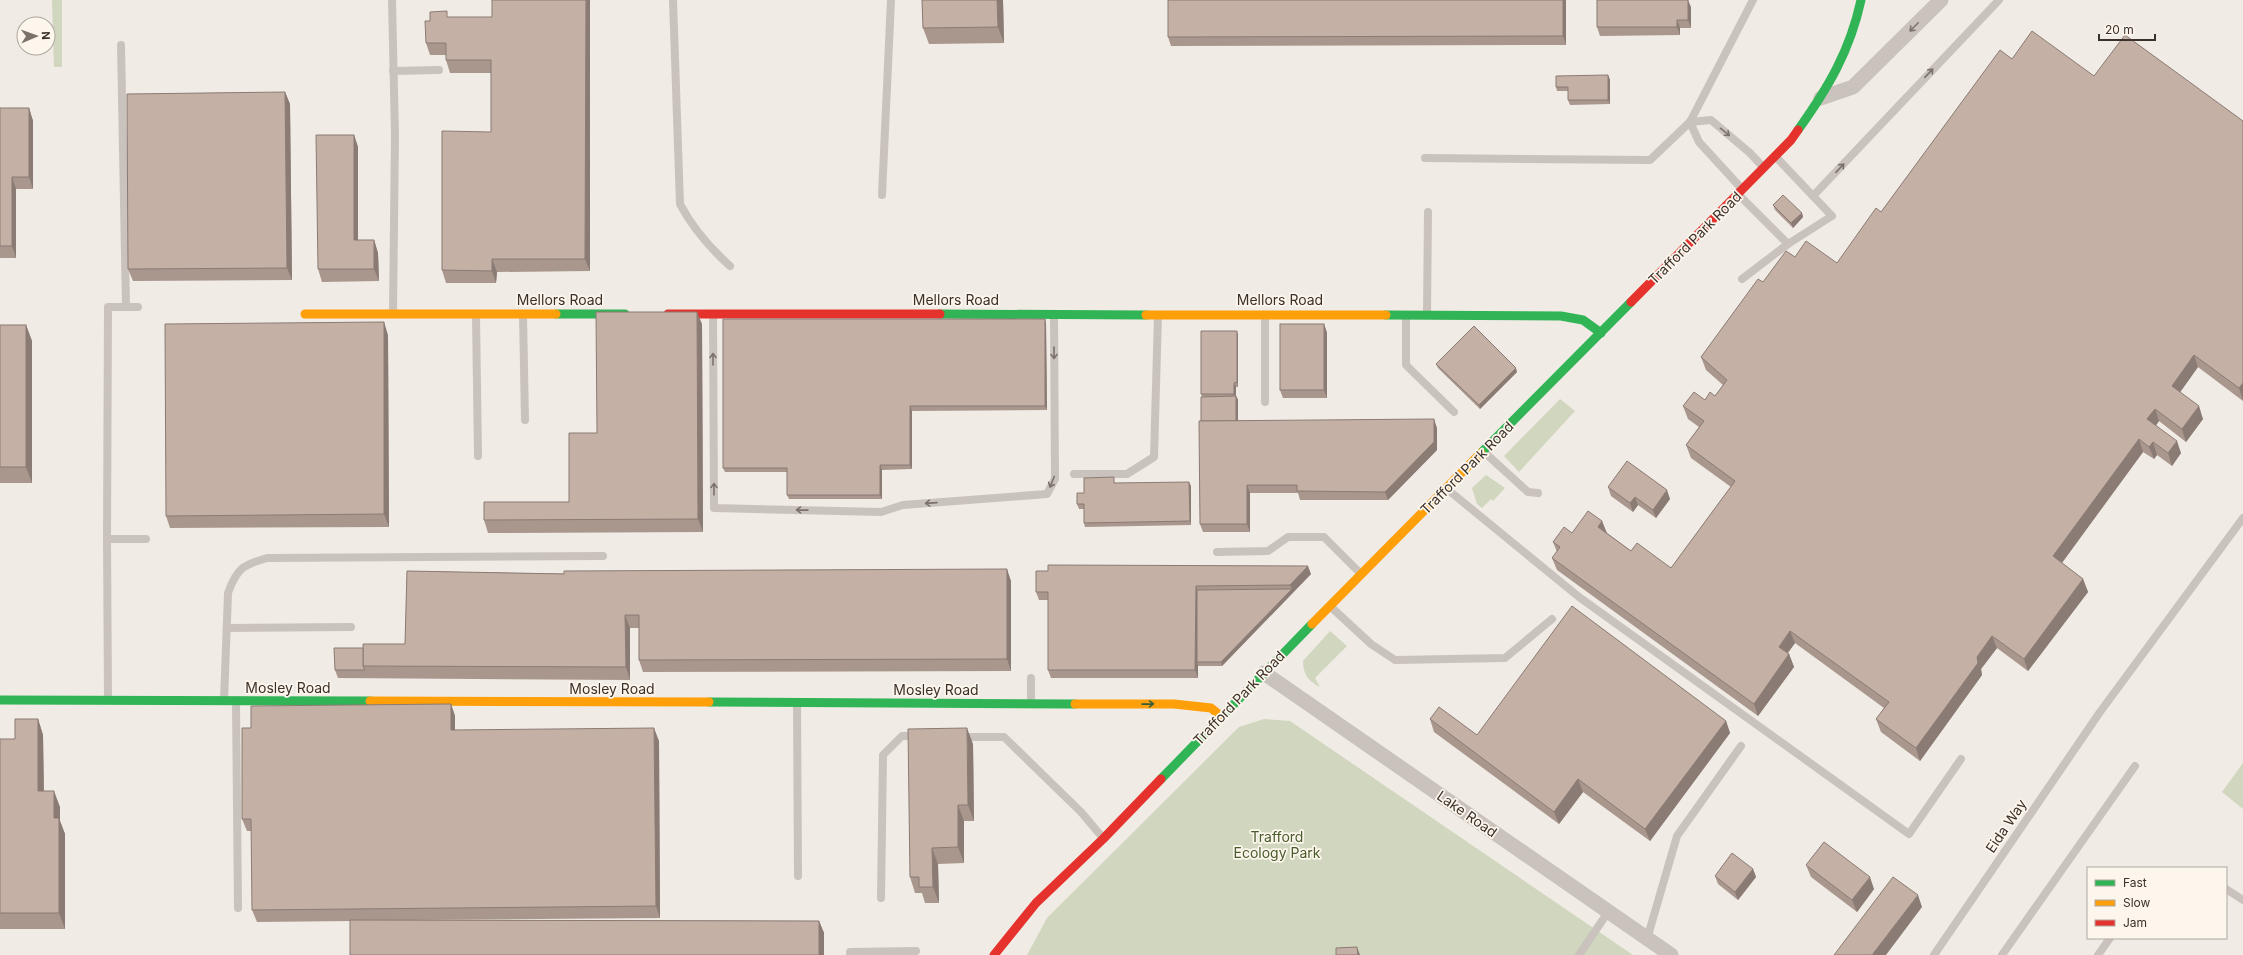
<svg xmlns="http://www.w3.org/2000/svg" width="2243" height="955" font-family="Inter,sans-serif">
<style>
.green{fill:#d1d7be}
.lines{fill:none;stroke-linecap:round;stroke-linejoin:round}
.lane{stroke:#cac3bd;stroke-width:8}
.street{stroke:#cac3bd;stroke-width:15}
.fast{stroke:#30b455;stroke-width:9}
.slow{stroke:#ff9f0a;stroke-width:9}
.jam{stroke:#e5322d;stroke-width:9}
.wall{fill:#a9978e}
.shaded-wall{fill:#8a7b74}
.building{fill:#c5b0a5;stroke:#8a7b74}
.oneway{stroke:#7c726c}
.oneway2{stroke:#385e39}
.labels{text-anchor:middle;stroke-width:3.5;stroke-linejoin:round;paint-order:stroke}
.street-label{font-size:14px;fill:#3c302a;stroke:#fcf6ed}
.park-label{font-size:14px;fill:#495c2b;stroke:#fcf6ed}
</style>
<rect width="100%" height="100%" fill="#f0ebe5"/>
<!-- green -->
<g class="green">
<polygon points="52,0 62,0 62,67 54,67"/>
<polygon points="1560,399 1575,411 1519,472 1504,456"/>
<polygon points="1486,475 1505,488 1493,501 1491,499 1482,508 1477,504 1472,488"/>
<path d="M1330 631 1347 646 1315 678 1320 687C1308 681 1303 674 1303 661Z"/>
<polygon points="1264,719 1290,721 1633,955 1027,955 1047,918 1239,727"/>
<polygon points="2243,763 2243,809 2222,792"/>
</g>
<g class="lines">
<!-- lane -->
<g class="lane">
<polyline points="392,0 395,135 393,313"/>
<path d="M673 0 680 204C693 229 709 247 730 266"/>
<polyline points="121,45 126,307"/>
<polyline points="393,71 439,70"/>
<polyline points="1690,122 1711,120 1750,153 1763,167"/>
<polyline points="1690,122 1699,142 1742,189"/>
<polyline points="1425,158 1650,160 1690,122 1753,0"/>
<polyline points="882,195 891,0"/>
<polyline points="1739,195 1788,244 1832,216 1776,157"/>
<polyline points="1813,196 1999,0"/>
<polyline points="1742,279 1788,244"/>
<polyline points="713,314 714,508 881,512 903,505 1047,494 1055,479 1054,315"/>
<polyline points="1427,314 1428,212"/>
<polyline points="476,315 478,456"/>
<polyline points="523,315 525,420"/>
<polyline points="1406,316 1406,365 1454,412"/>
<polyline points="1265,402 1265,315"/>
<polyline points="1484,452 1528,492 1538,493"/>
<polyline points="1074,474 1127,474 1154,457 1158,315"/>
<polyline points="1447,489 1579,597 1909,834 1961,759"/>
<polyline points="107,539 108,307 138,307"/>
<polyline points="1217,552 1268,551 1288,537 1324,537 1361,574"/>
<polyline points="1331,607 1371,644 1395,660 1505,658 1552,619"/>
<polyline points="227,628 351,627"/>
<polyline points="1031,678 1031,704"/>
<polyline points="108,700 107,539 146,539"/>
<path d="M224 701 228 593C237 568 243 565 267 558L603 556"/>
<polyline points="236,703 238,908"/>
<polyline points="797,704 798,876"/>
<polyline points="959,737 1004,737 1081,812 1103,838"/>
<polyline points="2226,889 2243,900"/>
<polyline points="881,898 883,755 902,736 918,736"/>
<polyline points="1647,939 1677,836 1741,746"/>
<polyline points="850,955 850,952 916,951"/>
<polyline points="1579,955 1608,912"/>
<polyline points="1934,955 2100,712 2243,518"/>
<polyline points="2002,955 2135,766"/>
<polyline points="2098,955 2110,938"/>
</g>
<!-- street -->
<g class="street">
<polyline points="1821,98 1853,87 1941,0"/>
<polyline points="1264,673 1671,955"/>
</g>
<!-- fast -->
<g class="fast">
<path d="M1798 130C1828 88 1850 51 1861 0"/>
<polyline points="556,314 625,314"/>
<polyline points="940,314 1146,315"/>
<polyline points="1386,315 1561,316 1583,320 1601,333"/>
<polyline points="1481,453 1631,302"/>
<polyline points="0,700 370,701"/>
<polyline points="709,702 1075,704"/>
<polyline points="1161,779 1312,624"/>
</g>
<!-- slow -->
<g class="slow">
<polyline points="305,314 556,314"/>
<polyline points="1146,315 1386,315"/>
<polyline points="1312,624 1481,453"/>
<polyline points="370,701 709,702"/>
<polyline points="1075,704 1174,704 1211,708 1221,716"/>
</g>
<!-- jam -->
<g class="jam">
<polyline points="1631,302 1791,140 1798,130"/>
<polyline points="668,314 940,314"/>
<polyline points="994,955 1036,903 1103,839 1161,779"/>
</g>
</g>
<!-- wall -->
<g class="wall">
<polygon points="492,0 590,0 590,271 497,272 496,283 446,283 442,270 491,132 491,73 450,73 446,60 446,55 430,55 426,43 430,21 449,17 492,17"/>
<polygon points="922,0 1003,0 1004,43 929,44 923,28"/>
<polygon points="1168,0 1566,0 1566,45 1171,46 1168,37"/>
<polygon points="1691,7 1691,28 1680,28 1680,35 1600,36 1597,27"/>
<polygon points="2012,59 2094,76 2243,121 2243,401 2198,367 2180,392 2203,419 2186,442 2159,421 2156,425 2181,453 2172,466 2157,455 2154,459 2143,452 2062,563 2083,579 2088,592 2028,671 1997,648 1981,669 1982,675 1920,761 1881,732 1876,719 1884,708 1795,643 1788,653 1789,654 1794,667 1758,716 1557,570 1552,558 1557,552 1553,542 1572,533 1602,521 1607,533 1631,551 1671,568 1731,487 1691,458 1686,445 1699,427 1688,419 1683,406 1705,400 1715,396 1723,385 1706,370 1701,357 1763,282 1795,257 1837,263 1881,212"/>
<polygon points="1608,75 1610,80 1610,104 1570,105 1568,100 1568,91 1557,91 1556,87"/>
<polygon points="285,92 290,104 292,280 133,281 128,269"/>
<polygon points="0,108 29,108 33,121 33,189 16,189 16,258 0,258"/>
<polygon points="354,135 358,147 358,240 374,240 378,253 379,281 322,282 318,269"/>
<polygon points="1773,205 1802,213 1803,217 1793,228 1775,210"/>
<polygon points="1046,323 1047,410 912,411 912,469 882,470 882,499 789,499 787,495 787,472 725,472 723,468"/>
<polygon points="702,324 703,532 488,533 484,520 569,502 597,433"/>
<polygon points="1324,324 1327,333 1327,398 1283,398 1280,390"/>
<polygon points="0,325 26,325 32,341 32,483 0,483"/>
<polygon points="388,335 389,527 170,528 166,516"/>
<polygon points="1238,335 1238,387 1236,387 1236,396 1238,400 1238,421 1437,428 1437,450 1388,500 1300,500 1298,493 1250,493 1250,532 1203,532 1200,524 1201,421 1202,397 1201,394"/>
<polygon points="1436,364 1517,372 1480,409 1438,368"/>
<polygon points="1115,482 1115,483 1191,486 1191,525 1085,527 1084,523 1084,509 1079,509 1077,504 1084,493"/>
<polygon points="1608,487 1670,499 1656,518 1638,505 1633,512 1611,496"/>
<polygon points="407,571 1011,581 1011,671 643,672 639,660 639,628 630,628 630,680 338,678 335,670 363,648 405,644"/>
<polygon points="1048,571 1311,574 1222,666 1198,666 1198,678 1051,678 1048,670 1048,600 1039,600 1036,592"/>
<polygon points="451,704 455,716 455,730 659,741 660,918 411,920 819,921 824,933 824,955 350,955 350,921 257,922 252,910 252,831 247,831 242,819 251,728"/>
<polygon points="38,719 43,735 44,791 60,807 60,821 65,834 65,929 0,929 0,739 15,739"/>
<polygon points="1430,719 1477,735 1726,721 1730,733 1650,841 1583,792 1559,824 1434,732"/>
<polygon points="973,744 974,821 964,821 964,863 938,864 939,903 925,903 922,893 915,893 910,877"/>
<polygon points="1806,865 1874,889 1857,912 1811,877"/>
<polygon points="1753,869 1756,877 1738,900 1718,884 1715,876"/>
</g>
<!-- shaded-wall -->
<g class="shaded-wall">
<polygon points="586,0 590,0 590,271 585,259"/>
<polygon points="997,0 1003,0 1004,43 998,27"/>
<polygon points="1563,0 1566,0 1566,45 1563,36"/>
<polygon points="1688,0 1691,7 1691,28 1688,20"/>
<polygon points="1677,20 1680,28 1680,35 1677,27"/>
<polygon points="1608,75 1610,80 1610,104 1608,100"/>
<polygon points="285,92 290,104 292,280 287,268"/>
<polygon points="29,108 33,121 33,189 29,177"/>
<polygon points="354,135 358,147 358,253 354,240"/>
<polygon points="12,177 16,189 16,258 12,246"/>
<polygon points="1802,213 1803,217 1793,228 1791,223"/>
<polygon points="374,240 378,253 379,281 374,269"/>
<polygon points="492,259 497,272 496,283 492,271"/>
<polygon points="697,312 702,324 703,532 698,519"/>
<polygon points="1045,319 1046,323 1047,410 1045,406"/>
<polygon points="384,322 388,335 389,527 384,514"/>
<polygon points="1324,324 1327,333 1327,398 1324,390"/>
<polygon points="26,325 32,341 32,483 26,467"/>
<polygon points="1237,331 1238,335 1238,387 1237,382"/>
<polygon points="2194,355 2198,367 2176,398 2172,386"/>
<polygon points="1516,368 1517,372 1480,409 1479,405"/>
<polygon points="1234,383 1236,387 1236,398 1234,394"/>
<polygon points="2243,383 2243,400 2239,388"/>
<polygon points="1236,396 1238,400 1238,426 1236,421"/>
<polygon points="910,406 912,411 912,469 910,465"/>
<polygon points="2199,406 2203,419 2186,442 2182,429"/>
<polygon points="2155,409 2159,421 2152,431 2147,419"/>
<polygon points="1434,419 1437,428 1437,450 1388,500 1385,492"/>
<polygon points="2139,439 2143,452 2058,568 2053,556"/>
<polygon points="2177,441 2181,453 2172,466 2168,453"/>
<polygon points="2153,442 2157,455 2154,459 2149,447"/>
<polygon points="880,465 882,470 882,499 880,495"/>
<polygon points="1189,482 1191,486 1191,525 1190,521"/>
<polygon points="1247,485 1250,493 1250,532 1247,524"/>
<polygon points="1667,490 1670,499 1656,518 1653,510"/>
<polygon points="1635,497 1638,505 1633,512 1630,503"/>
<polygon points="1602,521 1607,534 1598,527"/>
<polygon points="1308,566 1311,574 1222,666 1221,662 1292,589 1290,585"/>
<polygon points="1007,569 1011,581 1011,671 1007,659"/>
<polygon points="2083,579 2088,592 2028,671 2024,659"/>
<polygon points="1196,586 1199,595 1197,662 1198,666 1198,678 1195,670"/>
<polygon points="625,615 630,628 630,680 626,667"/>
<polygon points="1790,631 1795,643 1783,659 1779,647"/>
<polygon points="1992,636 1997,648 1981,669 1982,675 1920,761 1916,748 1977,657"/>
<polygon points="1789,654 1794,667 1758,716 1754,704"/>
<polygon points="451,704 455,716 455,742 451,730"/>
<polygon points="38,719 43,735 44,807 38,791"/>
<polygon points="1726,721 1730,733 1650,841 1645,829"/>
<polygon points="654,728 659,741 660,918 656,906"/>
<polygon points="967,728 973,744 974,821 968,805"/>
<polygon points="1578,779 1583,792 1559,824 1554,812"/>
<polygon points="54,791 60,807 60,821 65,834 65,929 59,913 54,818"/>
<polygon points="958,805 964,821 964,863 958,847"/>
<polygon points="932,848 938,864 939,903 933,887"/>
<polygon points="1753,869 1756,877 1738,900 1735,892"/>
<polygon points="1870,877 1874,889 1857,912 1852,900"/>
<polygon points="1918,895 1922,907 1886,955 1872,955"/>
<polygon points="819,921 824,933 824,955 819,955"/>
<polygon points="1357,947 1360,955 1358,955"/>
</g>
<!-- building -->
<g class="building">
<polygon points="492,0 586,0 585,259 492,259 492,271 442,270 442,131 491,132 491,60 446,60 446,43 426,43 425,21 430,21 430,12 447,11 447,17 492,17"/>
<polygon points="922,0 997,0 998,27 923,28"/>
<polygon points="1168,0 1563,0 1563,36 1168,37"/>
<polygon points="1597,0 1688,0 1688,20 1677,20 1677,27 1597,27"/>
<polygon points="2032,31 2094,76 2125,35 2243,121 2243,383 2239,388 2194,355 2172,386 2199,406 2182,429 2155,409 2147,419 2177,441 2168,453 2153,442 2149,447 2139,439 2053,556 2083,579 2024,659 1992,636 1977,657 1978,663 1916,748 1876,719 1889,702 1790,631 1779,647 1789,654 1754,704 1552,558 1560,547 1553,542 1564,527 1572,533 1588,511 1602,521 1598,527 1631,551 1637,543 1671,568 1735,481 1686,445 1704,421 1683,406 1694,392 1705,400 1710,392 1715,396 1727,380 1701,357 1758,279 1763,282 1786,251 1795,257 1806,241 1837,263 1876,208 1881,212 2000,50 2012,59"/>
<polygon points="1608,75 1608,100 1568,100 1568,87 1556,87 1556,76"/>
<polygon points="285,92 287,268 128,269 127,94"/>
<polygon points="0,108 29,108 29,177 12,177 12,246 0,246"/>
<polygon points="316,135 354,135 354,240 374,240 374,269 318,269"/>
<polygon points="1783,195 1802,213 1791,223 1773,205"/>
<polygon points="596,312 697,312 698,519 484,520 484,502 569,502 569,433 597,433"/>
<polygon points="723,319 1045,319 1045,406 910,406 910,465 880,465 880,495 787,495 787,468 723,468"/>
<polygon points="384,322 384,514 166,516 165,324"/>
<rect x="1280" y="324" width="44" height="66"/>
<rect x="0" y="325" width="26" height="142"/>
<polygon points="1474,326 1516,368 1479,405 1436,364"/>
<polygon points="1201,331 1237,331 1237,382 1234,383 1234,394 1201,394"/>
<polygon points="1236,396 1236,421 1201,421 1201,397"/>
<polygon points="1434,419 1434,442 1385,492 1297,491 1297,485 1247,485 1247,524 1200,524 1199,421"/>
<polygon points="1627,461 1667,490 1653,510 1635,497 1630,503 1608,487"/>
<polygon points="1114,477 1114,483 1189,482 1190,521 1084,523 1084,504 1077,504 1077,493 1084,493 1084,478"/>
<polygon points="1048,565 1308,566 1290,585 1196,586 1195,670 1048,670 1048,592 1036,592 1036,571 1048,571"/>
<polygon points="1007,569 1007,659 639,660 639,615 625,615 626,667 363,666 363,644 405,644 407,571 564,574 564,571"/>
<polygon points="1292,589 1221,662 1197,662 1197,590"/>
<polygon points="1572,606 1726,721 1645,829 1578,779 1554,812 1430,719 1439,707 1477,735"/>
<polygon points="334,648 363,648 363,666 365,670 335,670"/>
<polygon points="451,704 451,730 654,728 656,906 252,910 251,819 242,819 242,728 251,728 251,706"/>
<polygon points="15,719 38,719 38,791 54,791 54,818 59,818 59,913 0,913 0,739 15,739"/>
<polygon points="967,728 968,805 958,805 958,847 932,848 933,887 919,887 919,877 910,877 908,729"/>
<polygon points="1824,842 1870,877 1852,900 1806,865"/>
<polygon points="1732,853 1753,869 1735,892 1715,876"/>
<polygon points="1893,877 1918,895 1872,955 1834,955"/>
<polygon points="350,920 819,921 819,955 350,955"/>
<polygon points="1357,947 1358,955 1336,955 1336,948"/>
</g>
<!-- one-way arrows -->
<defs><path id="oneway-shaft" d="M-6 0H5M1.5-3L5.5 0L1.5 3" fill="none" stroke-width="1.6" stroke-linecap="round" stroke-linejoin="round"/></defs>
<g class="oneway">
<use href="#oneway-shaft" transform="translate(1914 27) rotate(135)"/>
<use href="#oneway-shaft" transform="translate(1929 73) rotate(-47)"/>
<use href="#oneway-shaft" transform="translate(1725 132) rotate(39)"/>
<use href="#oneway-shaft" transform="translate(1840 168) rotate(-47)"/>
<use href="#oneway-shaft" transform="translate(1054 353) rotate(90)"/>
<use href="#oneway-shaft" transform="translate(713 359) rotate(-90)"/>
<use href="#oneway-shaft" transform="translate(1052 482) rotate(112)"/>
<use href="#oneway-shaft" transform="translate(714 489) rotate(-90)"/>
<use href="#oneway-shaft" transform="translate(931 503) rotate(176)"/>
<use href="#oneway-shaft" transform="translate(802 510) rotate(-179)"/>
</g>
<use class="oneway2" href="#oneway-shaft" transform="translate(1148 704) rotate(-1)"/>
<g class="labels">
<!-- street labels -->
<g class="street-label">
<text transform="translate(1695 238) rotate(-45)" y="5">Trafford Park Road</text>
<text x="560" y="305">Mellors Road</text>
<text x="956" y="305">Mellors Road</text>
<text x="1280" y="305">Mellors Road</text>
<text transform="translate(1467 468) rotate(-45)" y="5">Trafford Park Road</text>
<text x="288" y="693">Mosley Road</text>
<text x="612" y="694">Mosley Road</text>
<text x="936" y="695">Mosley Road</text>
<text transform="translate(1239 698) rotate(-46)" y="5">Trafford Park Road</text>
<text transform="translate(1467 814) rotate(35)" y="5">Lake Road</text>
<text transform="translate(2006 826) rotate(-56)" y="5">Eida Way</text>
</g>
<!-- park labels -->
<g class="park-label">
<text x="1277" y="842">Trafford<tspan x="1277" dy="16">Ecology Park</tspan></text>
</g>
</g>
<!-- legend -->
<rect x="2087" y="867" width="140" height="72" fill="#fcf6ed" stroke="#afa79f"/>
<rect x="2095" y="880" width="20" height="6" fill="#30b455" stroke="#afa79f"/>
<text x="2123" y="887" font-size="12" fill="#3c302a">Fast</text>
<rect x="2095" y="900" width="20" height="6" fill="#ff9f0a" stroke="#afa79f"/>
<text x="2123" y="907" font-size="12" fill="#3c302a">Slow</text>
<rect x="2095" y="920" width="20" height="6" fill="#e5322d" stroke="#afa79f"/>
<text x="2123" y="927" font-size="12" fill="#3c302a">Jam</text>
<!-- north arrow -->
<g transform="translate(36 36) rotate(88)"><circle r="19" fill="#fcf6ed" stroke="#afa79f"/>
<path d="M0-3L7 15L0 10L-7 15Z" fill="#7b716b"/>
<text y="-6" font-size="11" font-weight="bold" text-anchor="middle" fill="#3c302a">N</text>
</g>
<!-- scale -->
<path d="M2099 34v6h56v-6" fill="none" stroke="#3c302a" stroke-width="2"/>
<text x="2105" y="34" font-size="12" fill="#3c302a" stroke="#fcf6ed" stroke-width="3" paint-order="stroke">20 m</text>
</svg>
